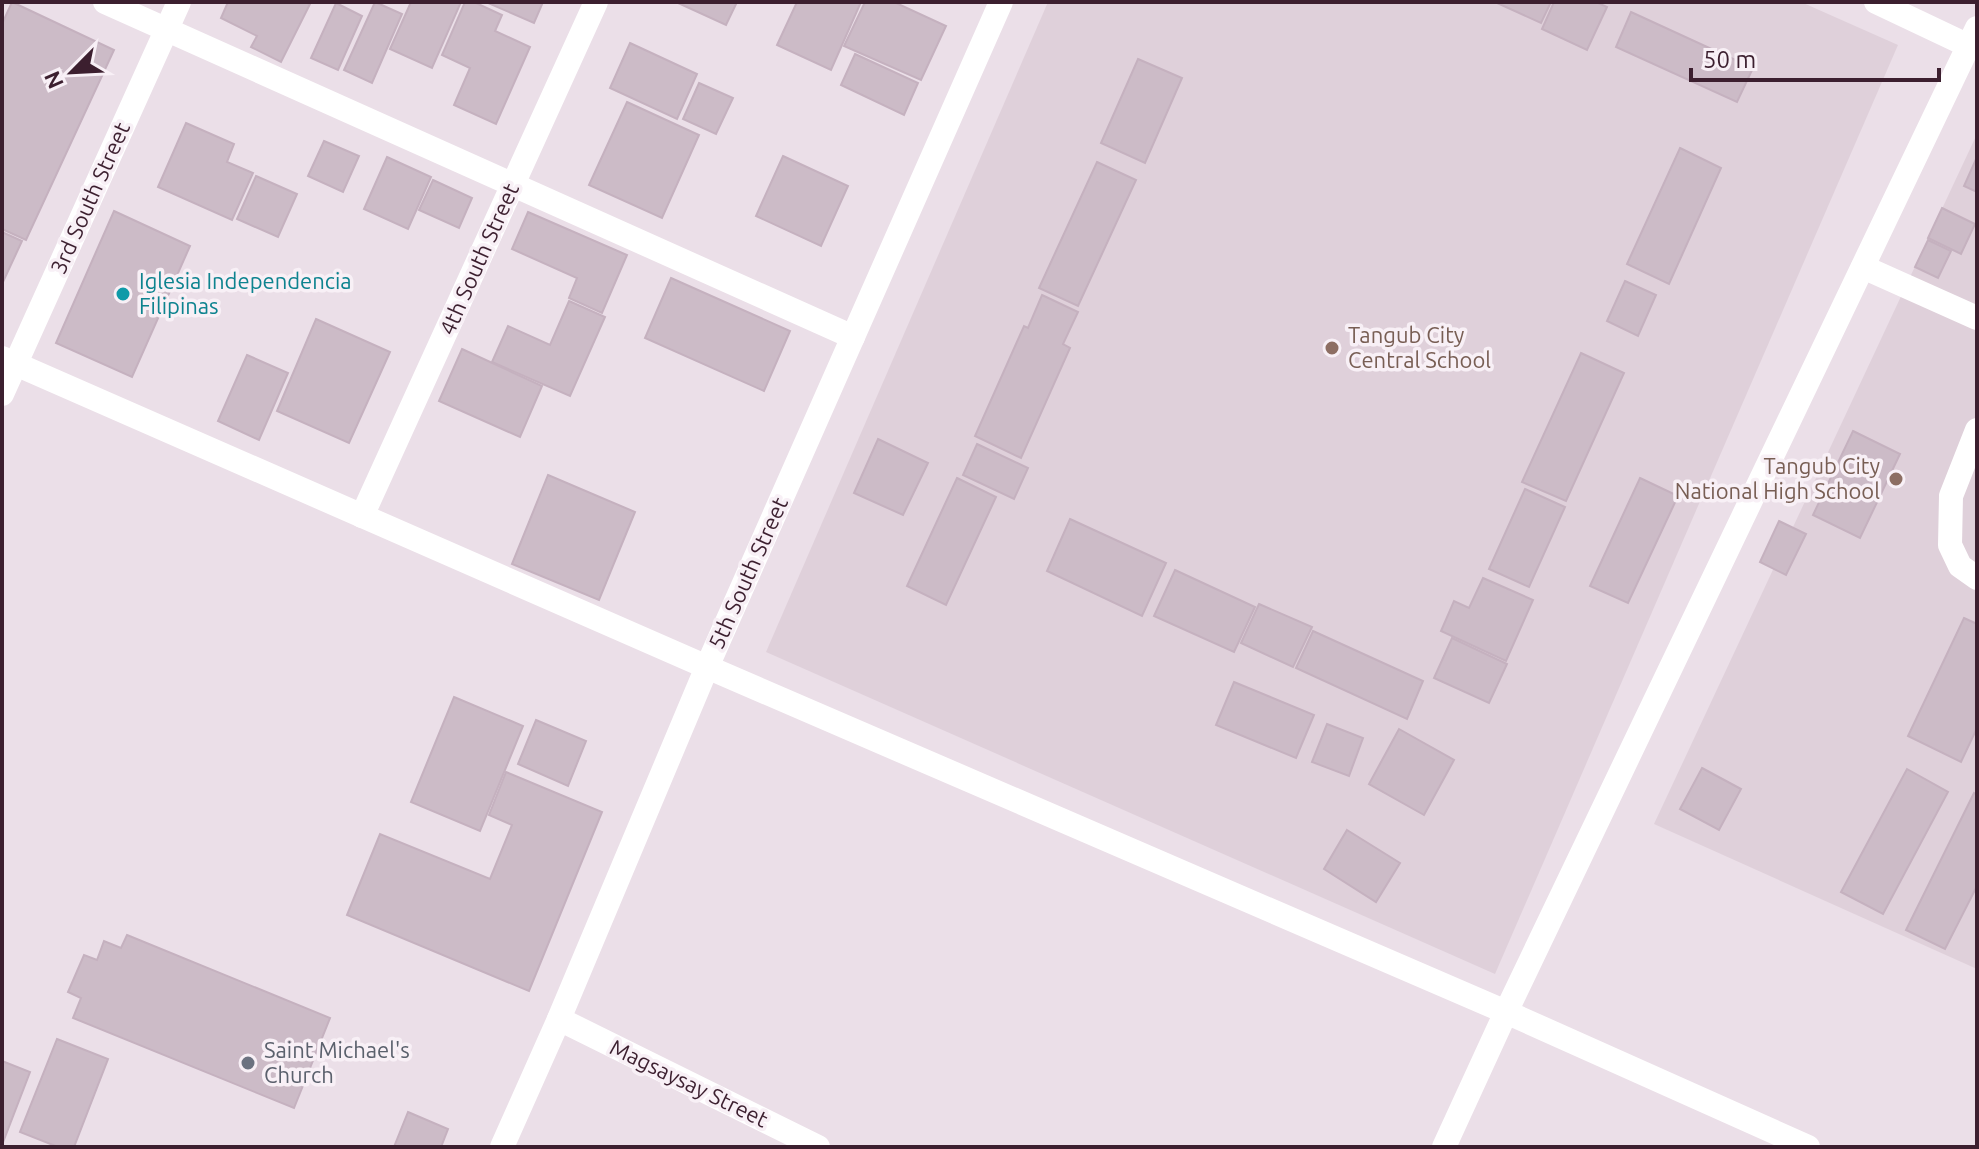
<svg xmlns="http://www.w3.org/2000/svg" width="1979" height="1149" font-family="Ubuntu,sans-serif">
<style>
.built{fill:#dfd0da}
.building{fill:#ccbbc7;stroke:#c5b1bf;stroke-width:2}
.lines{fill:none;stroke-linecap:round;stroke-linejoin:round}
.minor{stroke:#fff;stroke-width:24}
.culture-dot{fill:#0f9aa8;stroke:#f8f0f6;stroke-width:3}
.education-dot{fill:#8d6e63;stroke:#f8f0f6;stroke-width:3}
.worship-dot{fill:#6b7280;stroke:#f8f0f6;stroke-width:3}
.labels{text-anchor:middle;stroke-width:7;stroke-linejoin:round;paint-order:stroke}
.street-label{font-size:22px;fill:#3c1f2f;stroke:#f8f0f6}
.culture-label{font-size:22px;fill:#0d838f;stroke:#f8f0f6;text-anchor:start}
.education-label{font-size:22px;fill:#785e54;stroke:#f8f0f6;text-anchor:start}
.worship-label{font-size:22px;fill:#5b616d;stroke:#f8f0f6;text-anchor:start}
</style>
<rect width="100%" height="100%" fill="#ebdfe8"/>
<!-- built -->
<g class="built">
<polygon points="1048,2 1801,2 1898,45 1495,974 766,652"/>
<polygon points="1977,134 1977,969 1654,824"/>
</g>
<!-- building -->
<g class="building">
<polygon points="12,2 114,50 26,240 2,229 2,24"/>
<polygon points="228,2 305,2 310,4 281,62 251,47 257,36 221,18"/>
<polygon points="375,2 402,14 372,83 344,70"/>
<polygon points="411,2 461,2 432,68 390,49"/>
<polygon points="465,2 474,2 502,15 495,31 530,47 496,124 454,105 470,68 442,55"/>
<polygon points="486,2 543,2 534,23"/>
<polygon points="676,2 737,2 726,25"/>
<polygon points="797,2 861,2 831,70 777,45"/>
<polygon points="865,2 894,2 946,26 921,80 844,46"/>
<polygon points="1495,2 1551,2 1541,23"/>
<polygon points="1554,2 1596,2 1607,7 1587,50 1542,29"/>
<polygon points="336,3 362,16 338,70 311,58"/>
<polygon points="1631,12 1753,68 1737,102 1616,47"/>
<polygon points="630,43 697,74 677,119 610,88"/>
<polygon points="855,54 918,83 904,115 841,85"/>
<polygon points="1138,59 1182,78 1145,163 1101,143"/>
<polygon points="699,83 733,98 716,134 683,119"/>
<polygon points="627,102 699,135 662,218 589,185"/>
<polygon points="186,123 234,144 227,162 253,173 232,220 158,187"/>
<polygon points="324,141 359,156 343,192 308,176"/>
<polygon points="1680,148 1721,168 1669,284 1627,264"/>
<polygon points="783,156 848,186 821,246 756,216"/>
<polygon points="387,157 431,177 408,229 364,209"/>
<polygon points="1977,157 1977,192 1964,186"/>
<polygon points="1097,162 1136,180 1078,306 1039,288"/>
<polygon points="256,176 297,194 278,237 237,219"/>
<polygon points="433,180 472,198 459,228 419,210"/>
<polygon points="1942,208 1975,224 1961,254 1928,238"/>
<polygon points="114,211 190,246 132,377 56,343"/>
<polygon points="528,212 627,255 602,313 569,298 577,278 512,249"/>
<polygon points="2,232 22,241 2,284"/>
<polygon points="1928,240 1951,251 1938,278 1915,267"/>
<polygon points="671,278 790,331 764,391 645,338"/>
<polygon points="1625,281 1656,295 1638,336 1607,321"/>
<polygon points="1042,295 1078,312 1063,344 1070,348 1021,458 975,436 1024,326 1028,328"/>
<polygon points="569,301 605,317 570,396 492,362 508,326 550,345"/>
<polygon points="316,319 390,352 349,443 277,411"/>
<polygon points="462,349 542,386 520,437 439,401"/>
<polygon points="1581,353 1624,373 1566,501 1522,482"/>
<polygon points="247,355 288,373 259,440 218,421"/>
<polygon points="1853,431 1900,454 1860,538 1813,515"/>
<polygon points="878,439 928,463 903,515 854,493"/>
<polygon points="977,444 1028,468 1014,499 963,475"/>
<polygon points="548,475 635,512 599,600 512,564"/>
<polygon points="957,478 996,497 946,605 907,586"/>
<polygon points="1640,478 1678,496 1628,603 1590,586"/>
<polygon points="1525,489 1565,507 1529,587 1489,569"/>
<polygon points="1070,519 1166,563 1142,616 1047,571"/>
<polygon points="1779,521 1806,534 1786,575 1760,562"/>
<polygon points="1175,570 1255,607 1234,652 1154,616"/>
<polygon points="1483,578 1533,600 1506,661 1441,631 1454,601 1469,608"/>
<polygon points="1259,604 1312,627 1293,667 1241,643"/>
<polygon points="1964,618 1977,624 1977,728 1961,762 1908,736"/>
<polygon points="1313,631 1423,681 1407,719 1296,668"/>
<polygon points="1452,638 1507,664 1489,703 1434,678"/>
<polygon points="1234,682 1314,715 1296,758 1216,725"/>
<polygon points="454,697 523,726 480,831 411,802"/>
<polygon points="536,720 586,741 568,786 518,764"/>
<polygon points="1327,724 1363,738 1349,776 1312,762"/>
<polygon points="1399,729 1454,760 1424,815 1369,784"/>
<polygon points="1702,768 1741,789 1719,830 1680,809"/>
<polygon points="1907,769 1948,792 1883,914 1841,892"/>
<polygon points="506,772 602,812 529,991 347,915 380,834 490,879 512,825 489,815"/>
<polygon points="1974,793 1977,795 1977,886 1945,949 1906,930"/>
<polygon points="1347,830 1400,863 1376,902 1324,869"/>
<polygon points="127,935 330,1018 294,1108 73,1018 81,998 68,992 84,955 97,960 104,941 121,948"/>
<polygon points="57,1039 108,1059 74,1147 58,1147 20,1132"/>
<polygon points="2,1061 30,1072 2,1145"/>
<polygon points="408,1112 448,1129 441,1147 394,1147"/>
</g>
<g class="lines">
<!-- minor -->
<g class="minor">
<polyline points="105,2 853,337"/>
<polyline points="1876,2 1969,46"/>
<polyline points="1863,267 1977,318"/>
<polyline points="2,358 707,667 1506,1012 1808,1147"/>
<polyline points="2,394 179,2"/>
<polyline points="1977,430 1951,496 1950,545 1960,566 1977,578"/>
<polyline points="362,516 596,2"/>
<polyline points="559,1019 818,1147"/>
<polyline points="502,1147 559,1019 707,667 1001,2"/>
<polyline points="1444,1147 1506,1012 1977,28"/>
</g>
</g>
<!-- markers -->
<circle class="culture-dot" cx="123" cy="294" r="8"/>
<g class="education-dot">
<circle cx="1332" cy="348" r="8"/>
<circle cx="1896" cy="479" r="8"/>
</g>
<circle class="worship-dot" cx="248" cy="1063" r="8"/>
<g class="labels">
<!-- street labels -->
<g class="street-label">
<text transform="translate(90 198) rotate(-66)" y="8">3rd South Street</text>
<text transform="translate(479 259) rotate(-66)" y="8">4th South Street</text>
<text transform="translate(748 573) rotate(-66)" y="8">5th South Street</text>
<text transform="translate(689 1083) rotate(26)" y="8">Magsaysay Street</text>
</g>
<!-- culture labels -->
<g class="culture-label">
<text x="139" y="289">Iglesia Independencia<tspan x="139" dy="25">Filipinas</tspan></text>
</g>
<!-- education labels -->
<g class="education-label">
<text x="1348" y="343">Tangub City<tspan x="1348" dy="25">Central School</tspan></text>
<text x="1880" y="474" text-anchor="end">Tangub City<tspan x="1880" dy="25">National High School</tspan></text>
</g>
<!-- worship labels -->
<g class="worship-label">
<text x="264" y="1058">Saint Michael's<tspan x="264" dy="25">Church</tspan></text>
</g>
</g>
<!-- border -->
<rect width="1979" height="1149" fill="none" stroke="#3c1f2f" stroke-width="8"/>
<!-- north arrow -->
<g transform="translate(72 72) rotate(246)" stroke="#f8f0f6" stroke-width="6" paint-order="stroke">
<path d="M0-6L14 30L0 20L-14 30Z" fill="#3c1f2f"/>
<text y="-12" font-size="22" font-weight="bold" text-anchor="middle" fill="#3c1f2f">N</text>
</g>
<!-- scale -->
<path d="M1691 68v12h248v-12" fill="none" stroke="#3c1f2f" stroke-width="4"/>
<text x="1703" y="68" font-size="24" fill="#3c1f2f" stroke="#f8f0f6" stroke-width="6" paint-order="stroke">50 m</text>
</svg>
